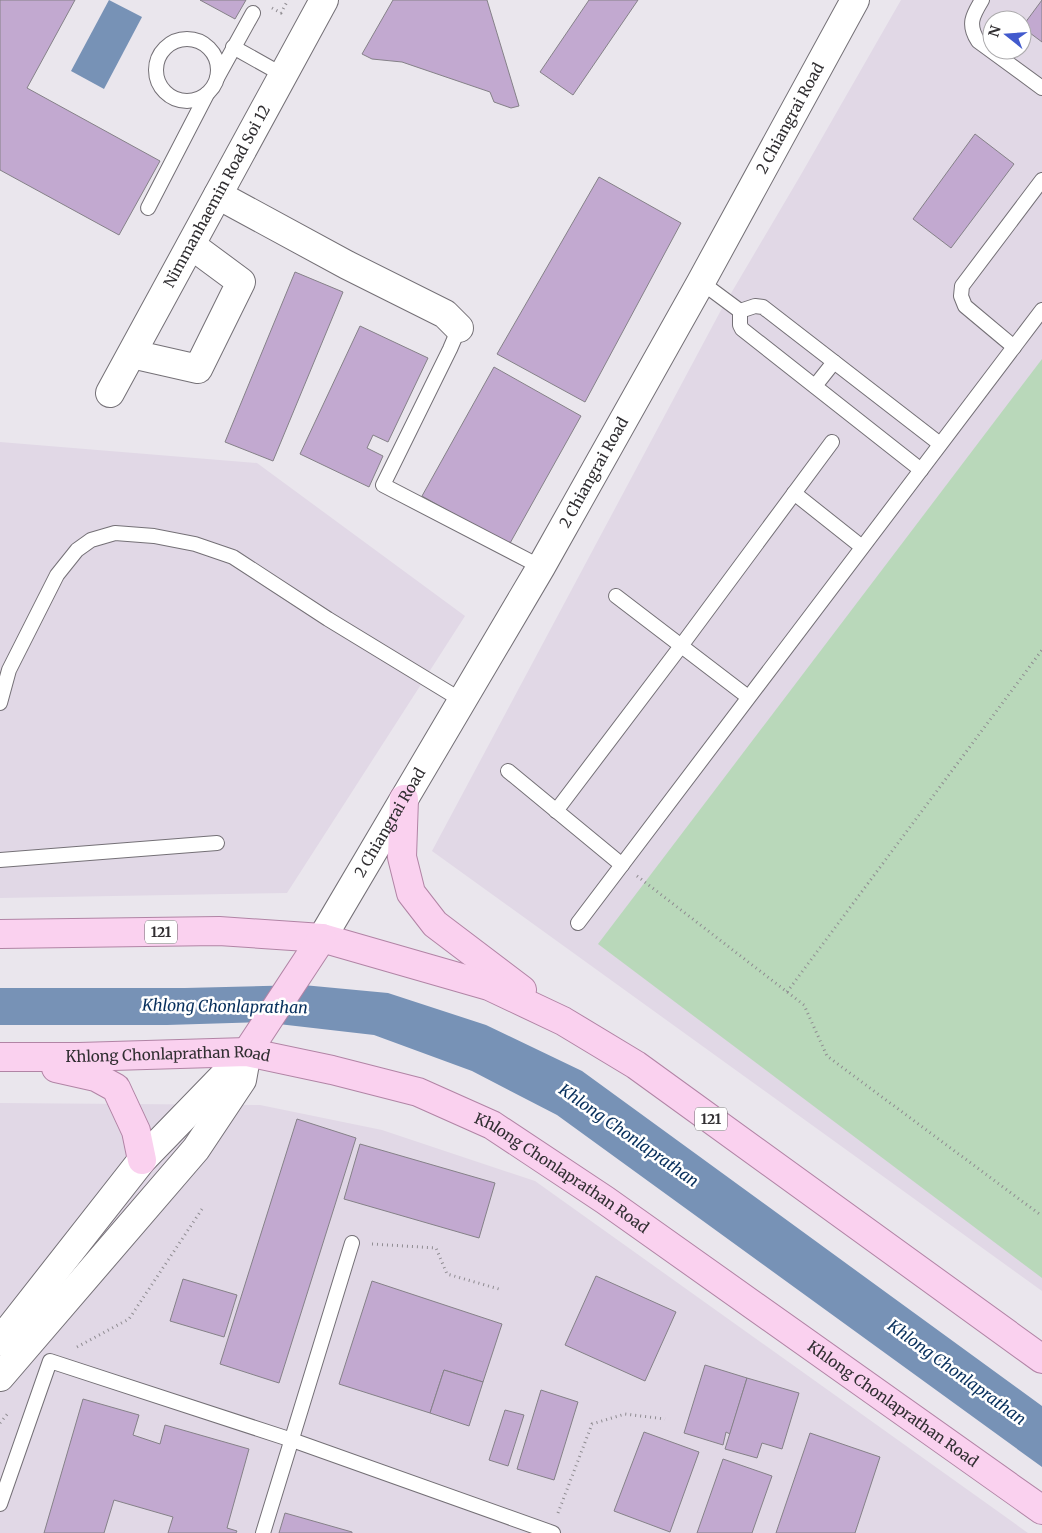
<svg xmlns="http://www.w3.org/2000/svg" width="1042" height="1533" font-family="Merriweather,serif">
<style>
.built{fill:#e1d8e6;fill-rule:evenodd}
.green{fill:#b9d8ba}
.water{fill:#7792b6}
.building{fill:#c2a9d0;stroke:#858188}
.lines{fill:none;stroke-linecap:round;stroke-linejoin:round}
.service-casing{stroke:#747076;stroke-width:16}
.minor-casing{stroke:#747076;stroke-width:30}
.tertiary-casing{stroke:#747076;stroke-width:30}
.primary-casing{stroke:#b184a5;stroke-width:30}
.path{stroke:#8f8c91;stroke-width:3;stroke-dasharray:1 4;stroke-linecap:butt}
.service{stroke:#fff;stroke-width:14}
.minor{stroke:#fff;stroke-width:28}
.tertiary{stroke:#fff;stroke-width:28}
.primary{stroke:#fad1ef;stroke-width:28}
.labels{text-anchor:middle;stroke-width:5;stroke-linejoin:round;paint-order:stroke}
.shield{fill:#fff;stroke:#6e6d6f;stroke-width:1}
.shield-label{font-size:14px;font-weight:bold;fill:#302e31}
.street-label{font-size:15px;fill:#302e31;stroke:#fff}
.water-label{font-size:16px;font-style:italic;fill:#08305d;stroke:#fff}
</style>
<rect width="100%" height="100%" fill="#eae6ed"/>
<!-- built -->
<g class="built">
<path d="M901 0H1042V1291L432 851 720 312 799 178ZM992 20H1022V50H992Z"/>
<polygon points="0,442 257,463 465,616 287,893 0,898"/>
<polygon points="0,1103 260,1105 382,1130 535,1181 1028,1533 0,1533"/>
</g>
<!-- green -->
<polygon class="green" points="1042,359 1042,1278 598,944"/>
<!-- water -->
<g class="water">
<polygon points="109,0 142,17 104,89 71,71"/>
<polygon points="303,985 388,993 486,1025 582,1071 1042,1406 1042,1467 557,1115 472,1071 374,1035 261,1022 167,1025 0,1025 0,988 185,988"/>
</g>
<!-- building -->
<g class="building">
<polygon points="0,0 75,0 27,88 160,161 119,235 0,170"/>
<polygon points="200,0 246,0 235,19"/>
<polygon points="393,0 487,0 519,106 511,108 494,102 490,92 402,62 372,59 362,54"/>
<polygon points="589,0 638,0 573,95 540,72"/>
<polygon points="1042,0 1042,42 1022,27"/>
<polygon points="975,134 1014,164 951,248 913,219"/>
<polygon points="599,177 681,223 585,402 497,354"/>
<polygon points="295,272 343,292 273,461 225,442"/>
<polygon points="360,326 428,358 388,442 373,435 367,448 383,456 369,487 300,454"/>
<polygon points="494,367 581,416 509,545 422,496"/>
<polygon points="297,1119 356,1138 279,1383 220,1364"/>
<polygon points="360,1144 495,1183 479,1238 344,1199"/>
<polygon points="596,1276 676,1312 645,1381 565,1345"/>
<polygon points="183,1279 237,1295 224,1337 170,1321"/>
<polygon points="372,1281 502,1324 483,1382 444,1370 430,1413 339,1384"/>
<polygon points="705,1365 747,1378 730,1434 726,1432 723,1445 684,1433"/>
<polygon points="444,1370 483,1382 469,1426 430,1413"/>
<polygon points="747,1378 799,1393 782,1449 762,1443 757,1458 725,1449"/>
<polygon points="541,1390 578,1402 554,1480 517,1469"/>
<polygon points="83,1399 139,1415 133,1435 160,1444 165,1425 249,1449 227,1528 237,1531 236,1533 168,1533 173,1517 114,1500 104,1533 44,1533"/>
<polygon points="505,1410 524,1415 508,1466 489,1460"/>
<polygon points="644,1432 699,1452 670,1532 614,1511"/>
<polygon points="810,1433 880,1457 855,1533 776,1533"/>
<polygon points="723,1459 772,1476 752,1533 697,1533"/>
<polygon points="285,1513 352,1532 352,1533 279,1533"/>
</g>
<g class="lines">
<defs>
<g id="service">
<path d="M982 0C973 15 967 24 978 41L1042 88"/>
<circle cx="187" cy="70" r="31"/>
<polyline points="233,47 283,75"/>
<polyline points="217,78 253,13"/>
<polyline points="148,208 207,94"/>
<polyline points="701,282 740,311 740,325 742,329 921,470"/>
<polyline points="740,311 755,306 763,307 940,444"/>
<polyline points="459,328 450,349 383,485 541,567"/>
<polyline points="1014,347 965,306 961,296 962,286 1042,180"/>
<polyline points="815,386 834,362"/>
<polyline points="794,493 862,547"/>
<polyline points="616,596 748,697"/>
<polyline points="0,703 9,670 57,575 77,550 91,540 115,533 154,536 195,544 233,557 328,619 461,700"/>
<polyline points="508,771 622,865"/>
<polyline points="556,811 681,646 832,442"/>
<polyline points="0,860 217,843"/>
<polyline points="578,923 1042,310"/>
<polyline points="0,1504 50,1361 292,1440 553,1533"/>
<polyline points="263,1533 352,1243"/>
</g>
<g id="minor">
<polyline points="218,195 347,265 445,314 459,328"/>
<polyline points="132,354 198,369 241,282 191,245"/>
<path id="s1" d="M110 393 324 0"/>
<polyline points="0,1341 142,1160 242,1057"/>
<polyline points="0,1377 196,1149 242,1080 247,1052"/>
</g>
<g id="tertiary">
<path id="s2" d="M322 938 541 567 701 282 855 0"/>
</g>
<g id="primary">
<polyline points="404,799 402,857 411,893 435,924 522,990"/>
<polyline points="0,934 219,931 322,938 489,986 563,1021 636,1065 1042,1359"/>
<polyline points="247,1052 322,938"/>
<path id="s3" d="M0 1057H79L247 1052 332 1070 418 1092 492 1125 605 1200 1042 1510"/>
<polyline points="56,1068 96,1077 116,1088 136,1131 142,1160"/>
</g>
</defs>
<!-- service casing -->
<use href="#service" class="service-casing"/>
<!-- minor casing -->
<use href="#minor" class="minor-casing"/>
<!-- tertiary casing -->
<use href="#tertiary" class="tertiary-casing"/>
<!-- primary casing -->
<use href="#primary" class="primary-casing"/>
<!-- path -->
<g class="path">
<polyline points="272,8 281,13 288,0"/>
<polyline points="637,876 804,1005 827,1056 1042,1216"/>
<polyline points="787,992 1042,650"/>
<polyline points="372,1244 436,1248 447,1274 499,1289"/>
<polyline points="77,1347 129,1319 204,1206"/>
<polyline points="0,1423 9,1412"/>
<polyline points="558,1513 592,1424 625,1414 665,1419"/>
</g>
<!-- service -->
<use href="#service" class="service"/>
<!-- minor -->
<use href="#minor" class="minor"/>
<!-- tertiary -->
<use href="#tertiary" class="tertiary"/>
<!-- primary -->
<use href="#primary" class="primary"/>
</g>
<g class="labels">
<!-- shield labels -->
<g class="shield">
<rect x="145" y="920.5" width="32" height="23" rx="4"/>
<rect x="695" y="1107.5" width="32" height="23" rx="4"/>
</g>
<g class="shield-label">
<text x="161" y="937">121</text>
<text x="711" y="1124">121</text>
</g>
<!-- street labels -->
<g class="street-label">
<text dy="5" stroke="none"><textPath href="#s2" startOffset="944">2 Chiangrai Road</textPath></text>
<text dy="5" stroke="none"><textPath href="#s1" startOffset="224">Nimmanhaemin Road Soi 12</textPath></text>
<text dy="5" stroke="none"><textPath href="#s2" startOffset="539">2 Chiangrai Road</textPath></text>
<text dy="5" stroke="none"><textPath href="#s2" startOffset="134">2 Chiangrai Road</textPath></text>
<text dy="5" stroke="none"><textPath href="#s3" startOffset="168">Khlong Chonlaprathan Road</textPath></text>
<text dy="5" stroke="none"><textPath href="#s3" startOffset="588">Khlong Chonlaprathan Road</textPath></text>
<text dy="5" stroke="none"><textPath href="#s3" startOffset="992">Khlong Chonlaprathan Road</textPath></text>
</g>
<!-- water labels -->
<g class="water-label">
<text transform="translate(225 1006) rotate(1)" y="6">Khlong Chonlaprathan</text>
<text transform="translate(629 1135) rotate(35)" y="6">Khlong Chonlaprathan</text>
<text transform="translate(957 1372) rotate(36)" y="6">Khlong Chonlaprathan</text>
</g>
</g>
<!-- north arrow -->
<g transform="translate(1007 35) rotate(287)"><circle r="24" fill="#ffffff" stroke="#acabad"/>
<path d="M0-4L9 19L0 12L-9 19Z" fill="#425acd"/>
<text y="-8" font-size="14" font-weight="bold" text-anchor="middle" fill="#302e31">N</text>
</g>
</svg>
